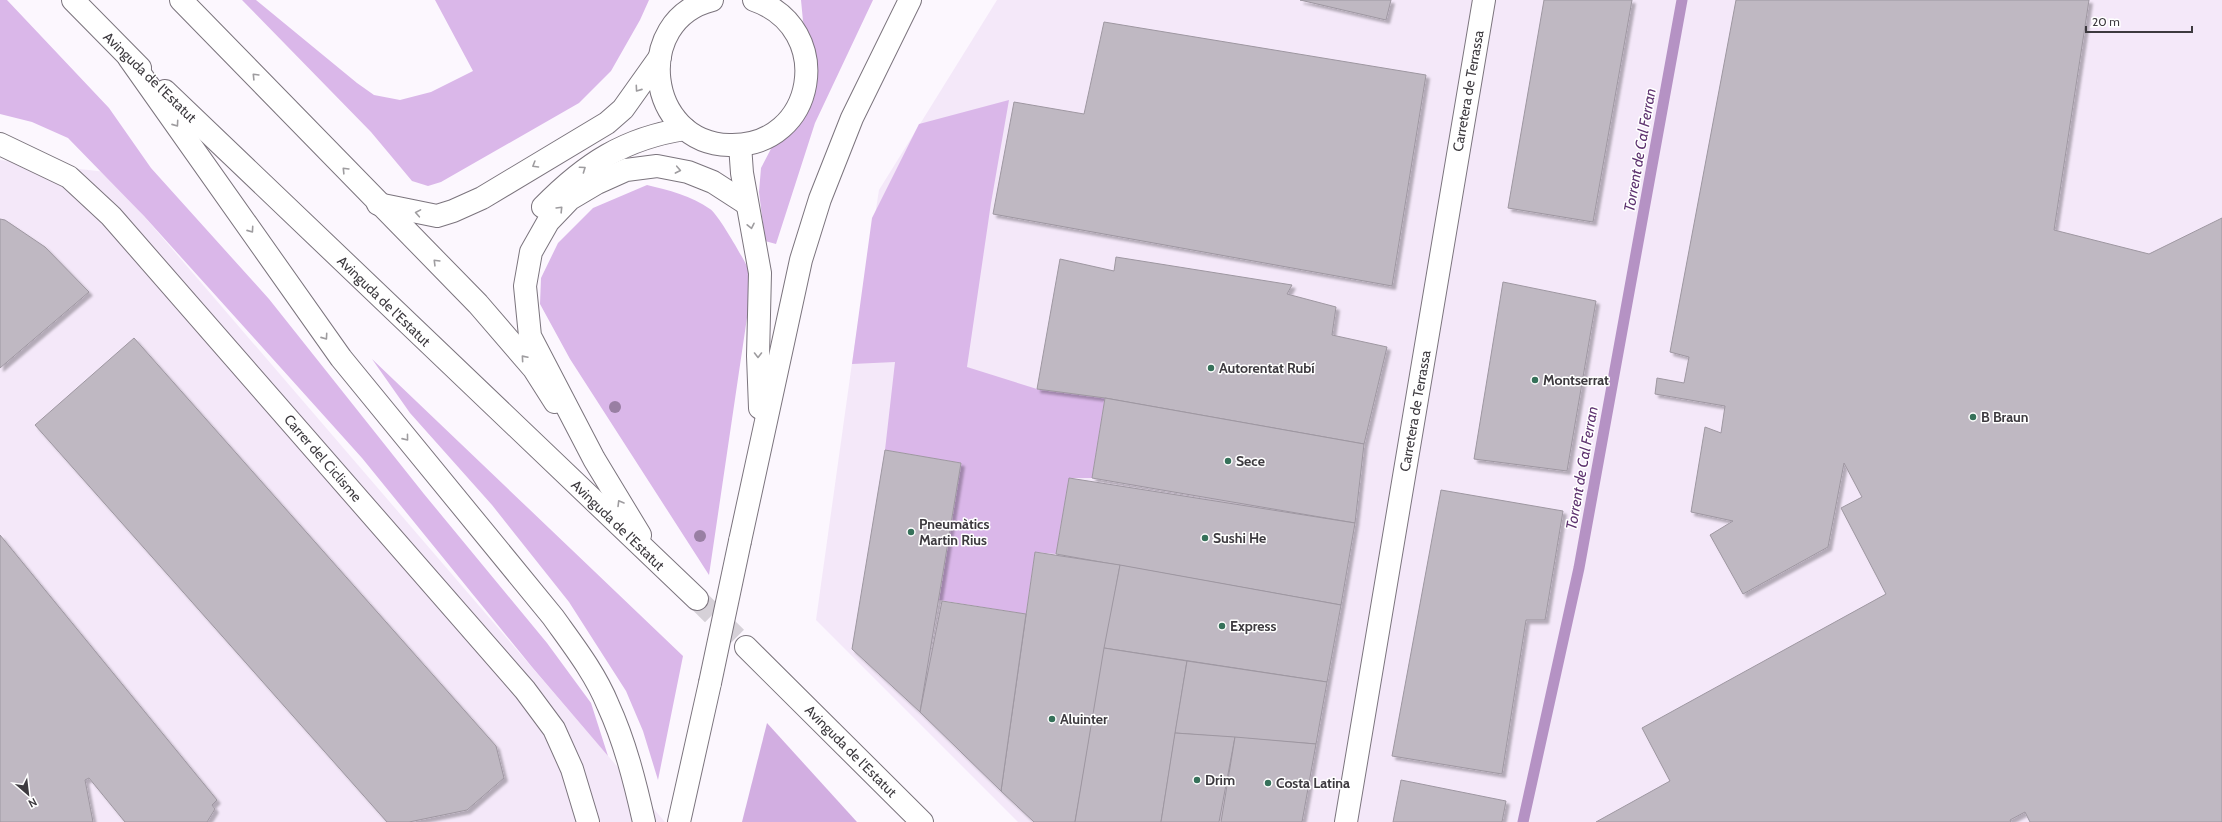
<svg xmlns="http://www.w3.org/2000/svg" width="2222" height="822" font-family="Cabin,sans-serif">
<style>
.built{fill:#f4e8f9}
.green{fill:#dab7e9}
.forest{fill:#d2aee1}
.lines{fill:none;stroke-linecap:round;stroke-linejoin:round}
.stream{stroke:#b592c4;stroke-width:11}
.building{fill:#bfb8c2;stroke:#9e97a1;filter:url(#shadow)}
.major-tunnel{stroke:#d6d1d8;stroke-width:22;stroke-dasharray:22 11;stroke-linecap:butt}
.minor-casing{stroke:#7b747d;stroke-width:24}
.major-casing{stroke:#7b747d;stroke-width:24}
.minor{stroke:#fff;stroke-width:22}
.major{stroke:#fff;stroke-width:22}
.major-bridge-casing{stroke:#7b747d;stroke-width:24;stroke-linecap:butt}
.major-bridge{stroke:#fff;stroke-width:22}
.tree{fill:#997fa3}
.oneway{stroke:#9e9c9f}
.poi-dot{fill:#36715a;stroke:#fff;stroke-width:1.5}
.labels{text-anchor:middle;stroke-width:3;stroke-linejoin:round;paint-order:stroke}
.street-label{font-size:14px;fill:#3d3a3f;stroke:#fff}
.poi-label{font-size:14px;font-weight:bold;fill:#3d3a3f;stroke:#fff;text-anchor:start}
.water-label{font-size:15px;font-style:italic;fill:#5d316f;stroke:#fff}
</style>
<defs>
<filter id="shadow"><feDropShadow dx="3.5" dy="3.5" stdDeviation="1" flood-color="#0004"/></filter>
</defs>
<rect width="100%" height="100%" fill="#fcf7fe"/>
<!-- built -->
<g class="built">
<polygon points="997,0 2222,0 2222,822 1018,822 816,620 854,349 879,190"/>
<polygon points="0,160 106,172 665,822 0,822"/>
</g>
<!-- green -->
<g class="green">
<polygon points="0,0 7,0 109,108 151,168 269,299 424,494 547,643 591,703 608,756 532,667 362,458 144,216 68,138 32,122 0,114"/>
<polygon points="242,0 256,0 357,83 374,95 400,100 431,92 473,71 435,0 649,0 640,20 611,71 579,103 441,182 428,186 412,181 371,132"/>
<polygon points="801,0 873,0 815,123 776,244 765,241 759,192 761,168 773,145 795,130 814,98 818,69 803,21"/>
<polygon points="1009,100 991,203 967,367 1037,389 1105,398 1092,478 1069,478 1056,554 1035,552 1026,614 939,600 961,463 885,450 895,362 852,364 872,218 919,124"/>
<path d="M647 185C668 190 692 196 710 209 720 216 746 264 753 277L709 575 570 359 540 304 541 278 558 243 593 208Z"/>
<polygon points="372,359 683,656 658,780 643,731 626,691 569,602 492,505 410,413"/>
</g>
<!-- forest -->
<polygon class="forest" points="767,723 857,822 742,822"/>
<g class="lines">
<!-- stream -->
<polyline class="stream" points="1523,822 1579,568 1682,0"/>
</g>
<!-- building -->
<g class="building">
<polygon points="1300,0 1391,0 1386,20"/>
<polygon points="1544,0 1632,0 1593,222 1508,208"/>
<polygon points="1736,0 2089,0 2054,230 2149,254 2222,218 2222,822 2030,822 2025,812 2010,820 2011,822 1596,822 1670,781 1642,728 1886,594 1841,508 1862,497 1844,463 1828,547 1743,594 1710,535 1733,521 1691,512 1705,427 1721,433 1725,406 1655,394 1657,378 1684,383 1689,357 1670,352"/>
<polygon points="1104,22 1426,75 1392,286 993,214 1014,102 1084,114"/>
<polygon points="0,219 5,220 45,247 89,292 0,368"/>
<polygon points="1116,257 1292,285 1287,294 1336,307 1332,335 1387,347 1364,444 1105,398 1037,389 1060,259 1114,271"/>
<polygon points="1503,282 1596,301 1567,471 1474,459"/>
<polygon points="134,338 496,746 504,778 467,810 409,822 387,822 35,425"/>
<polygon points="1105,398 1364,444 1355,523 1092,478"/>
<polygon points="885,450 961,463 920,712 852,649"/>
<polygon points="1069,478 1355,523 1341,605 1056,554"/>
<polygon points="1441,490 1563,511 1545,620 1526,620 1502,774 1392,756"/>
<polygon points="0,535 217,800 212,805 215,809 207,822 125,822 89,778 85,780 93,822 0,822"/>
<polygon points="1035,552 1120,565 1075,822 1034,822 1001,791"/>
<polygon points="1120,565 1341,605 1327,682 1104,648"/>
<polygon points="942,601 1026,614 1001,791 920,712"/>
<polygon points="1104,648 1187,661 1161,822 1075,822"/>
<polygon points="1187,661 1327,682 1316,744 1175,733"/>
<polygon points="1175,733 1235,737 1219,822 1161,822"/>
<polygon points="1235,737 1316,744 1302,822 1221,822"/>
<polygon points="1401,780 1506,801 1502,822 1393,822"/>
</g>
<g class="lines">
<!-- major-tunnel -->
<polyline class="major-tunnel" points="697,599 746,647"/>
<defs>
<g id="minor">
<polyline points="181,0 478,304 534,369 555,402"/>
<path d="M712 0C632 20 646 143 729 145 817 148 836 28 754 0"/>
<polyline points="0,144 69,177 111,216 525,690 554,729 572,769 588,822"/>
<polyline points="378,204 437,216 453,211 482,198 607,123 623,109 660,57"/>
<polyline points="1346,822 1484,0"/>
</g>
<g id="major">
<polyline points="73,0 140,68"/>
<path d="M129 58 341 358 553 617C573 645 595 673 608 705 625 742 635 782 644 822"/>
<polyline points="165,91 697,599"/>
<polyline points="740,145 742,173 760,273 758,356 760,408"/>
<path d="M543 207C585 164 625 138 685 129"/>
<polyline points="640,535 594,459 530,336 525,286 531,252 548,222 570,199 597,183 626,170 657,166 688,172 713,182 747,204"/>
<polyline points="740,541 801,260 820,199 852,118 910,0"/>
<polyline points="746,647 922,822"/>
<polyline points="679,822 710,683"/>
</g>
</defs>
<!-- minor casing -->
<use href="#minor" class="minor-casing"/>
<!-- major casing -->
<use href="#major" class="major-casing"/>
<!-- minor -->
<use href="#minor" class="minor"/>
<!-- major -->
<use href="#major" class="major"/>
<defs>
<polyline id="major-bridge" points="710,683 740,541"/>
</defs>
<!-- major-bridge casing -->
<use href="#major-bridge" class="major-bridge-casing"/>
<!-- major-bridge -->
<use href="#major-bridge" class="major-bridge"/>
</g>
<!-- trees -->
<g class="tree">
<circle cx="615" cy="407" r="6"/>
<circle cx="700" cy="536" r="6"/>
</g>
<!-- one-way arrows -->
<defs><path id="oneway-chevron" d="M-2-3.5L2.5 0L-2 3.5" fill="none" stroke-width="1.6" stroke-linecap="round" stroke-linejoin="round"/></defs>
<g class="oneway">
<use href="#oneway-chevron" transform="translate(255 76) rotate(-134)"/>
<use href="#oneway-chevron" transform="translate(638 89) rotate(125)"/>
<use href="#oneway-chevron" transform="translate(176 124) rotate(55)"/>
<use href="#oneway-chevron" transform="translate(535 165) rotate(149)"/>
<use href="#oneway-chevron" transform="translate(583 169) rotate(-35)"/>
<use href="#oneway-chevron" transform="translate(345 170) rotate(-134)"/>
<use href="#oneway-chevron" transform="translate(678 170) rotate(11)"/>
<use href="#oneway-chevron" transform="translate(560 209) rotate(-46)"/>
<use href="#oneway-chevron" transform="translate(418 213) rotate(-170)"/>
<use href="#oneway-chevron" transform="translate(751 226) rotate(78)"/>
<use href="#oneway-chevron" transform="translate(251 230) rotate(55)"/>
<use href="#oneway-chevron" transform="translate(436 262) rotate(-135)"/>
<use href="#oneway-chevron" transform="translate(325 337) rotate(55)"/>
<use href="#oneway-chevron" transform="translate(758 355) rotate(90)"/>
<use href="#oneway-chevron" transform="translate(524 358) rotate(-131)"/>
<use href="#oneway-chevron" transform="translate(406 438) rotate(51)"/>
<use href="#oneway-chevron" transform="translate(620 503) rotate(-121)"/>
</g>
<!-- markers -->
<g class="poi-dot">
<circle cx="1211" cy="368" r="4"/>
<circle cx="1535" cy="380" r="4"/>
<circle cx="1973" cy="417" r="4"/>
<circle cx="1228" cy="461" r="4"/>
<circle cx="911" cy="532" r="4"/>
<circle cx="1205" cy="538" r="4"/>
<circle cx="1222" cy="626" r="4"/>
<circle cx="1052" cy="719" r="4"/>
<circle cx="1197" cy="780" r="4"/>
<circle cx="1268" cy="783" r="4"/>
</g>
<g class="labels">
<!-- street labels -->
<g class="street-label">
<text transform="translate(150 77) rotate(44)" y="5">Avinguda de l'Estatut</text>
<text transform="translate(1468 91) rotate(-80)" y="5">Carretera de Terrassa</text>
<text transform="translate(384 301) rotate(44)" y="5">Avinguda de l'Estatut</text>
<text transform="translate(1415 411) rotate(-80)" y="5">Carretera de Terrassa</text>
<text transform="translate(323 458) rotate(49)" y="5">Carrer del Ciclisme</text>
<text transform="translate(618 525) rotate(44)" y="5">Avinguda de l'Estatut</text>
<text transform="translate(851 751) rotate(45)" y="5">Avinguda de l'Estatut</text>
</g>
<!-- poi labels -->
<g class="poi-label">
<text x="1219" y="373">Autorentat Rubí</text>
<text x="1543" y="385">Montserrat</text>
<text x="1981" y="422">B Braun</text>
<text x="1236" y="466">Sece</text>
<text x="919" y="529">Pneumàtics<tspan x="919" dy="16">Martin Rius</tspan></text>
<text x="1213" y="543">Sushi He</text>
<text x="1230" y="631">Express</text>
<text x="1060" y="724">Aluinter</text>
<text x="1205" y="785">Drim</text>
<text x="1276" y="788">Costa Latina</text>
</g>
<!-- water labels -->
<g class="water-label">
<text transform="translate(1640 150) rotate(-80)" y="5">Torrent de Cal Ferran</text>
<text transform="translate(1582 468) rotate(-80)" y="5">Torrent de Cal Ferran</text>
</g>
</g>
<!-- north arrow -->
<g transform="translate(28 794) rotate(152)" stroke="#ffffff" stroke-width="3" paint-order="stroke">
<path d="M0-3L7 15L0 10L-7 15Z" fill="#3d3a3f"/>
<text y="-6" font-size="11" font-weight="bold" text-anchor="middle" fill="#3d3a3f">N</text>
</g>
<!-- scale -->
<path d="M2086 26v6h106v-6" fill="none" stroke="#3d3a3f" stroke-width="2"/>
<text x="2092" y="26" font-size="12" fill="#3d3a3f" stroke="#ffffff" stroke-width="3" paint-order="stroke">20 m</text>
</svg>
